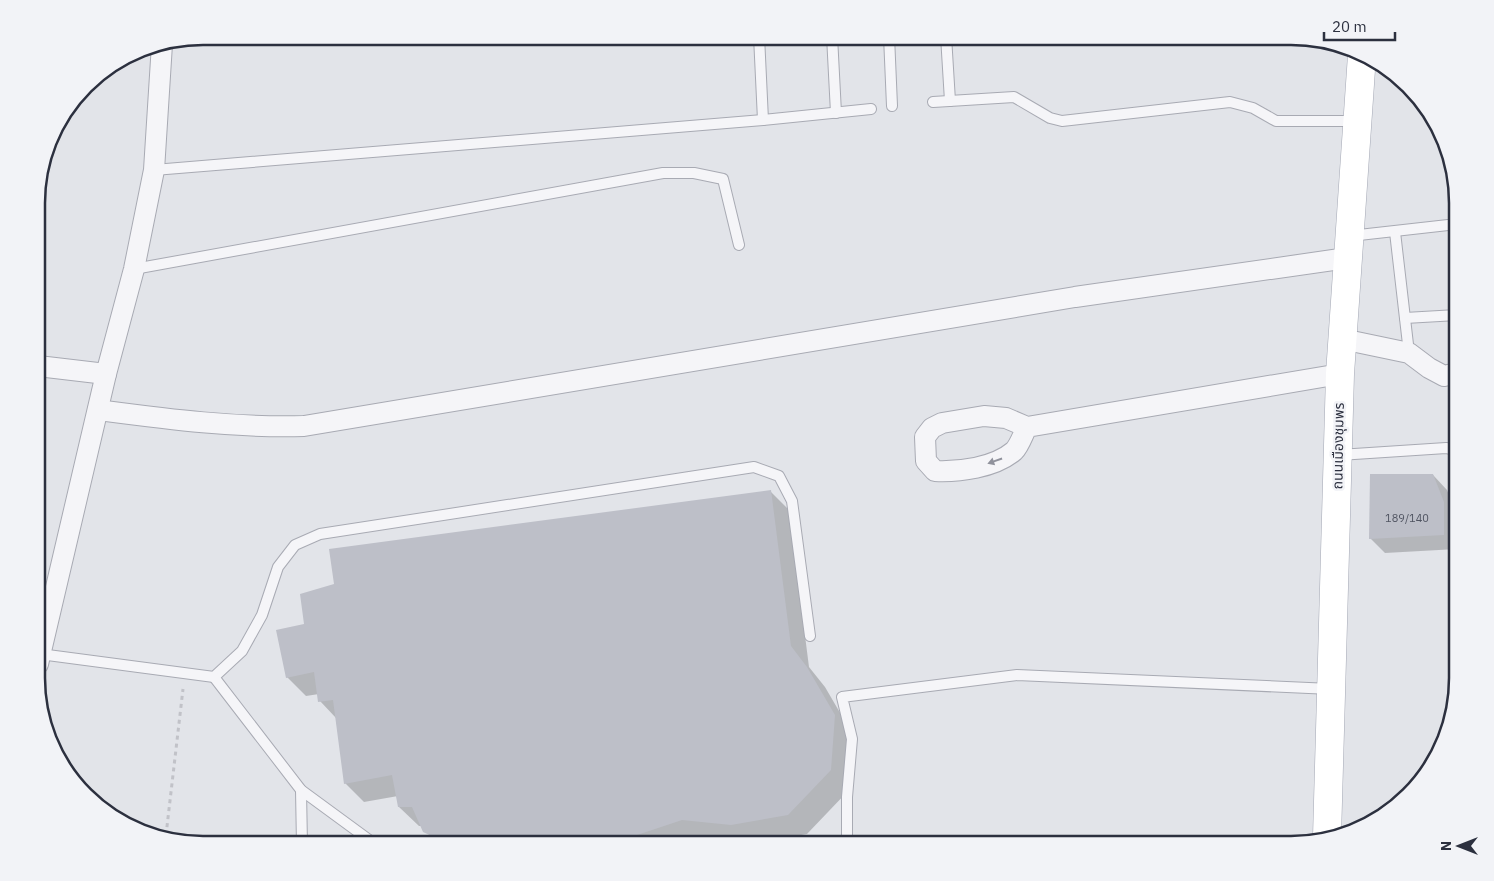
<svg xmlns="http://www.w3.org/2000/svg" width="1494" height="881" font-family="'IBM Plex Sans','Noto Sans Thai',sans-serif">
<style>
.shadow{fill:#0003}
.building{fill:#bdbfc8}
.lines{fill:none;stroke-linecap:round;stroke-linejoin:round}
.lane-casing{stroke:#a8aab3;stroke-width:12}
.street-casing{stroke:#a8aab3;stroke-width:22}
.primary-casing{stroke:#a3a7b4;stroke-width:29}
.path{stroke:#c1c2c8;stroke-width:3;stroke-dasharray:4 4;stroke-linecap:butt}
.lane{stroke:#f5f5f8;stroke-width:10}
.street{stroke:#f5f5f8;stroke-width:20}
.primary{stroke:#fff;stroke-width:28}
.oneway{fill:#90929c}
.labels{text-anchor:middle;stroke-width:5;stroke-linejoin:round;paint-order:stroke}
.number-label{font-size:11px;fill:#505461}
.street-label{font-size:14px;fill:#2c303f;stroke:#f2f3f7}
.rim{fill:none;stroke:#2c303f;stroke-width:2.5}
</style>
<rect width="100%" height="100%" fill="#e2e4e9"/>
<!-- shadow -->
<g class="shadow">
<polygon points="1433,475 1447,490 1457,515 1457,549 1385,553 1370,538"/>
<polygon points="770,491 789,510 809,667 825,687 853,735 849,790 807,834 750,844 702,839 684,845 438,845 422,826 419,826 399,807 398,796 364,802 345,783 336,718 320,701 319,694 306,696 287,677 305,625"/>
</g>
<!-- building -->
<g class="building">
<polygon points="1370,474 1433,474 1444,502 1444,535 1369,539"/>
<polygon points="771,490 791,646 807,667 835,715 831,770 788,815 731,825 682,820 634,836 603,839 587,845 451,845 423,832 412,807 398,807 392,775 344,784 333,700 318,702 314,672 286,678 276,630 304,624 300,594 334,584 329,549"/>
</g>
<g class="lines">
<defs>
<g id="lane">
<polyline points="759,36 763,120"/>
<polyline points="832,36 836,113"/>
<polyline points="889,36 892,106"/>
<polyline points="946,36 950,101"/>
<polyline points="933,102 1014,97 1050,118 1062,121 1230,102 1253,108 1276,121 1355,121"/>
<polyline points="154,170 763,120 871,109"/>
<polyline points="1395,232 1409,353"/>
<polyline points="1350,236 1457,224"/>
<polyline points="134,269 663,173 694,173 723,179 739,245"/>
<polyline points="1405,318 1457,315"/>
<polyline points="1339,455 1446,448 1457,450"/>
<polyline points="40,654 214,677 242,651 262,615 278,567 295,545 320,534 754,467 779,476 792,501 810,636"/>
<polyline points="214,677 301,790 376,845"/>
<polyline points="301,790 302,845"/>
<polyline points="847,845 847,797 852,739 842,697 1017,675 1331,689"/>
</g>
<g id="street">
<polyline points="1342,339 1409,353 1429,368 1444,376 1457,373"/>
<polyline points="38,366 106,374"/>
<path d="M98 410C167 419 234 428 304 426L1075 297 1347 258"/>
<path d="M1027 427C1023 434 1020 445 1014 451 994 468 959 472 935 471L926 461 925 437 932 428 942 423 984 416 1006 418 1027 427 1340 374"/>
<polyline points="38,664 106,374 134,269 154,170 162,44"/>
</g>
<polyline id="primary" points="1327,837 1340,374 1362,55"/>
</defs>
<!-- lane casing -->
<use href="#lane" class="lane-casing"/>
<!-- street casing -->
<use href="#street" class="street-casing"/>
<!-- primary casing -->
<use href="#primary" class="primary-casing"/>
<!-- path -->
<polyline class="path" points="166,835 183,689"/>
<!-- lane -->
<use href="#lane" class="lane"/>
<!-- street -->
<use href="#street" class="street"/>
<!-- primary -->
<use href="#primary" class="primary"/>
</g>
<!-- one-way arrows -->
<defs><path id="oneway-solid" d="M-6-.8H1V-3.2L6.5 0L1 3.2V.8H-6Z" transform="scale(1.25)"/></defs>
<use class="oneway" href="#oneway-solid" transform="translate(995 461) rotate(161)"/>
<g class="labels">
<!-- number labels -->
<g class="number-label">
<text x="1407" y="522">189/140</text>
</g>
<!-- street labels -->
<g class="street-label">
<text transform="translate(1338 446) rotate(-89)" y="5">ถนนเมืองชุมพร</text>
</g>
</g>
<!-- crop -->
<path d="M0 0H1494V881H0ZM203 45H1291A158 158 0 0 1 1449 203V678A158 158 0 0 1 1291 836H203A158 158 0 0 1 45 678V203A158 158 0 0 1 203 45Z" fill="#f2f3f7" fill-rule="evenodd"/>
<path class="rim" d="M203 45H1291A158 158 0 0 1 1449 203V678A158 158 0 0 1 1291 836H203A158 158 0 0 1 45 678V203A158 158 0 0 1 203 45Z"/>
<!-- north arrow -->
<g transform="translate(1459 846) rotate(270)" stroke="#f2f3f7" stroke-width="4" paint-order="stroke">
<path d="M0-4L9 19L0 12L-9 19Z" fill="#2c303f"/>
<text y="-8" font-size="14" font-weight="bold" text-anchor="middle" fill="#2c303f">N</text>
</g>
<!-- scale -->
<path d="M1324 32v8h71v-8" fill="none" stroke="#2c303f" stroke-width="2.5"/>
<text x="1332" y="32" font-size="15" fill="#2c303f" stroke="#f2f3f7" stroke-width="4" paint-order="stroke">20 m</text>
</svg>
